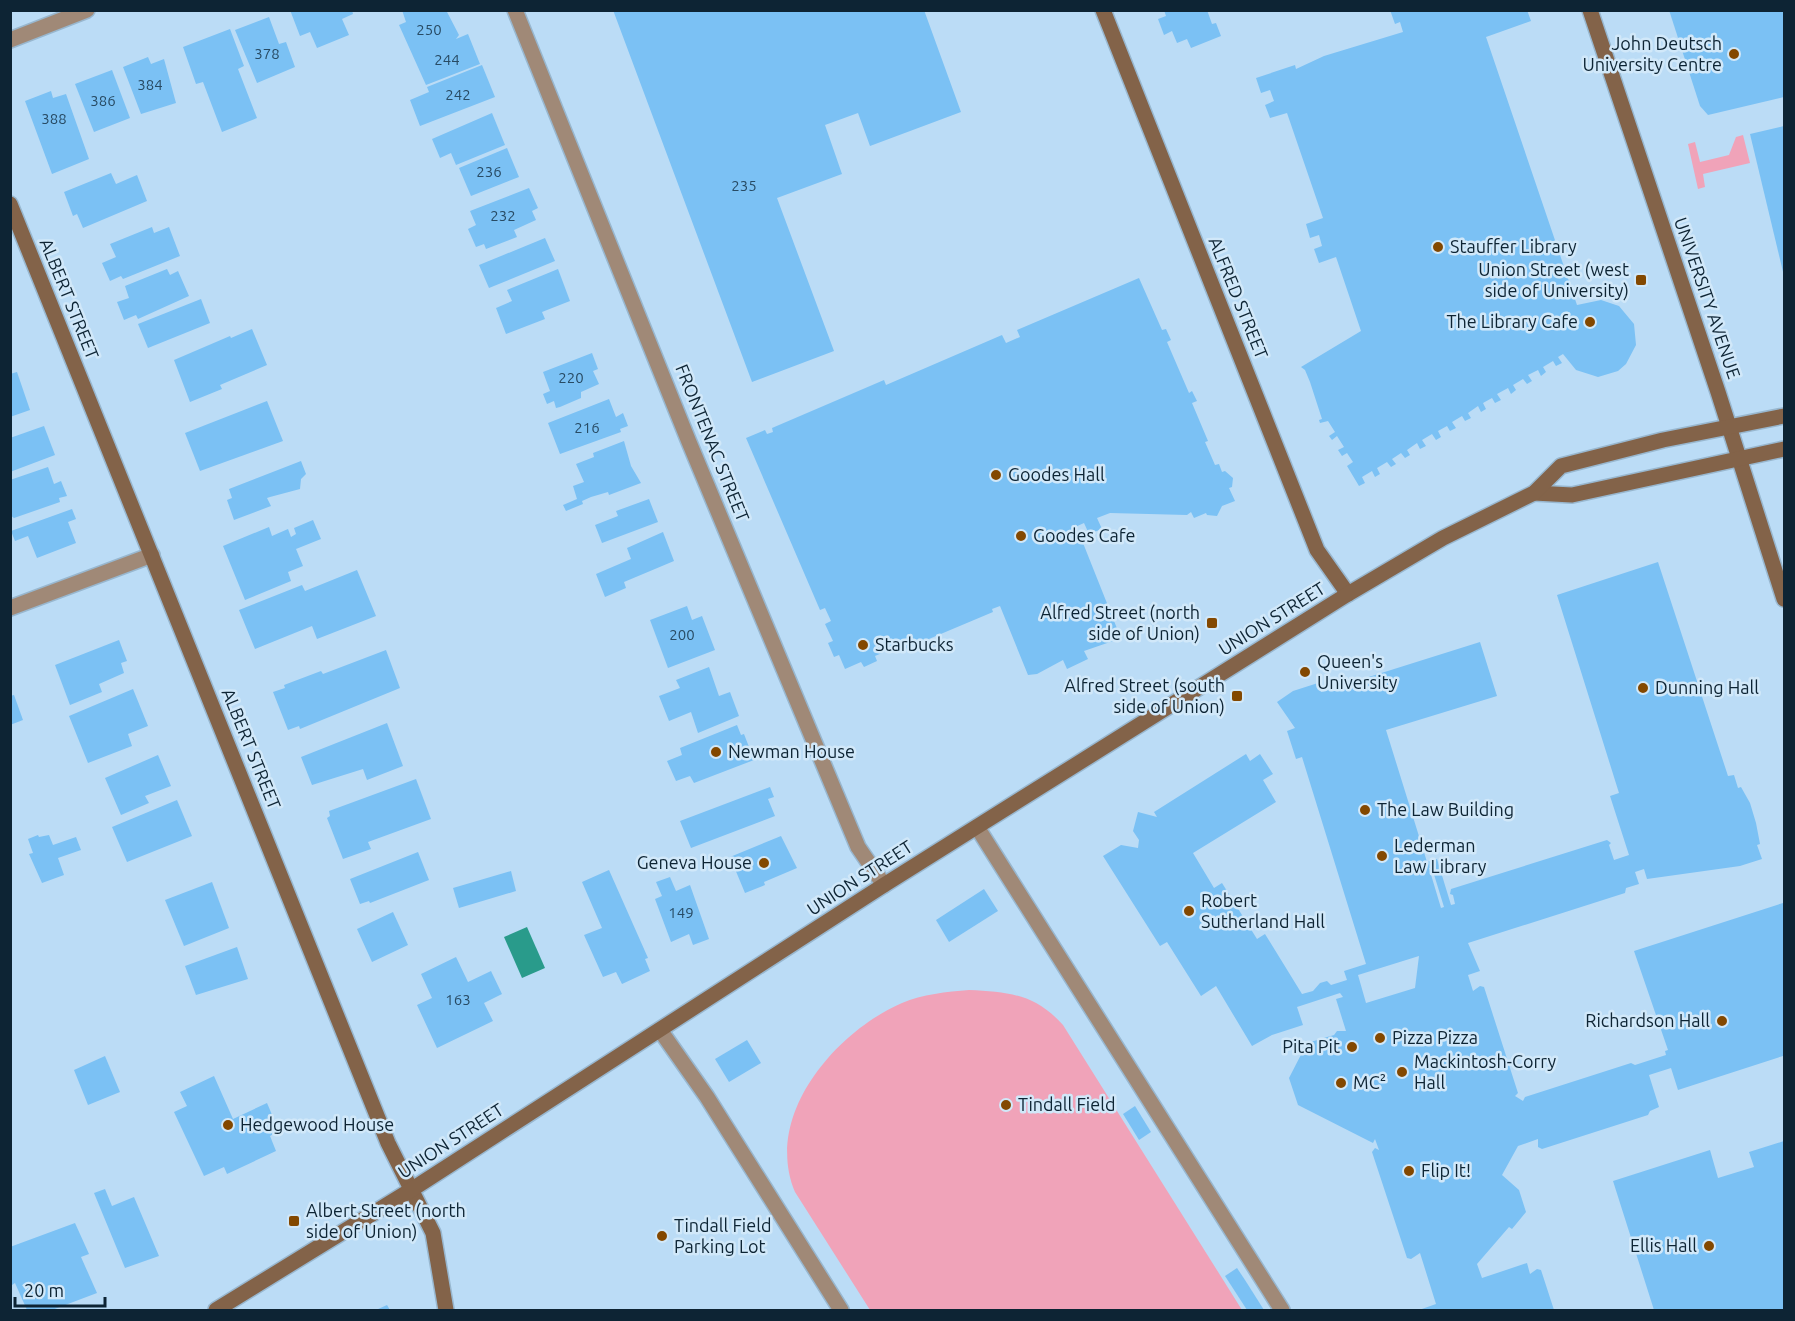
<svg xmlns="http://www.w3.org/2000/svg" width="1795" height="1321" font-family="Ubuntu,sans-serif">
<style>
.green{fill:#f0a3b9}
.water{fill:#299b8b}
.building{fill:#7bc1f4;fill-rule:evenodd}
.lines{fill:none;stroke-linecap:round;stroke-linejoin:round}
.street-casing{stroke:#98b7cf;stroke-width:18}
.secondary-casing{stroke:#98b7cf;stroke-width:18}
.street{stroke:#a08977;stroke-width:15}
.secondary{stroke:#836349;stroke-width:15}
.poi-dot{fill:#834800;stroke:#d1e8f9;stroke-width:2}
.labels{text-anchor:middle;stroke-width:5;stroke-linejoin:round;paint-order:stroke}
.number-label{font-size:15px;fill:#284b64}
.poi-label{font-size:18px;fill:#0d2434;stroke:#d1e8f9;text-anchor:start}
.street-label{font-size:18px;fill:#0d2434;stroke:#d1e8f9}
</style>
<rect width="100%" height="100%" fill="#bbdcf6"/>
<!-- green -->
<g class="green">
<polygon points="1743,135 1750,163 1703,174 1705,187 1698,189 1688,144 1695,142 1700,162 1729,155 1736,137"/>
<path d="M969 990C1009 992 1035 994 1063 1025L1242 1310H870L795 1192C763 1116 835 1032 902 1003 922 994 947 992 969 990Z"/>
</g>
<!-- water -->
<polygon class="water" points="527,927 545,968 522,978 504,937"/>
<!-- building -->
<g class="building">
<polygon points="290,10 352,10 353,14 342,19 349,35 317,48 310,32 300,36"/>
<polygon points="402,10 446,10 459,35 456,39 468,34 480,64 426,85 399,25 406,22"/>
<polygon points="613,10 924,10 961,112 870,146 858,113 825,125 842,174 777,198 834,351 752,382"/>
<polygon points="1164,10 1207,10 1212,24 1216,23 1221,36 1191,48 1187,39 1177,43 1172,31 1164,35 1158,19 1166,16"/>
<polygon points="1390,10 1527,10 1531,21 1486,37 1577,305 1601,300 1619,306 1634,324 1636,345 1626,364 1618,371 1598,377 1576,370 1563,354 1558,357 1562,363 1556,366 1553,361 1543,367 1546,372 1541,376 1538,370 1528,375 1532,381 1527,384 1523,379 1513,385 1516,390 1511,394 1508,388 1497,394 1501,400 1495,403 1492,398 1483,403 1486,409 1481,412 1478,406 1468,413 1471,418 1465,421 1462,416 1452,422 1456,428 1450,431 1447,426 1438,431 1441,437 1436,440 1432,434 1422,440 1426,446 1420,449 1417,443 1407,450 1410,455 1405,458 1401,453 1392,459 1396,464 1391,467 1387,462 1377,468 1380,474 1375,477 1372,471 1362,477 1365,483 1359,486 1347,466 1353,462 1347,453 1342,456 1338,450 1344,447 1337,436 1332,440 1329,436 1335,432 1328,421 1320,423 1319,420 1322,419 1310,382 1305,370 1301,367 1361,331 1336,257 1319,263 1314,249 1322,246 1319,235 1310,238 1306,224 1323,218 1287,113 1270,118 1265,105 1274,101 1270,90 1261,93 1256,78 1295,65 1296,69 1324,56 1403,32 1400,22 1395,24"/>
<polygon points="1669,10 1784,10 1784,97 1708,115 1700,106"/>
<polygon points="269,17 279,44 286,42 295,67 257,83 235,30"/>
<polygon points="230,29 244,66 238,69 257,118 222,132 203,82 196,84 183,47"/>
<polygon points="148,57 151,64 164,59 176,103 141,114 123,67"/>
<polygon points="482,65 495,97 420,126 410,100 429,92 427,87"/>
<polygon points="112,70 130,118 94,132 75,84"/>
<polygon points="51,91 53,98 66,94 89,159 52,174 25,101"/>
<polygon points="492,113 505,145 456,165 451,153 440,158 432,139"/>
<polygon points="1784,126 1784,276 1750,134"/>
<polygon points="507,148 519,177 471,196 459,168"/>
<polygon points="111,173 116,184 137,175 147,201 83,228 77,214 73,216 64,192"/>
<polygon points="529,188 538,208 532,211 536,220 514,230 517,237 486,249 484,244 476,247 468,229 476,225 470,211"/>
<polygon points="152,227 154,233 169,227 180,256 123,279 121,276 110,281 102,263 116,257 110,244"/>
<polygon points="545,238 555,261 489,288 479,265"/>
<polygon points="167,269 170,275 178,271 189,296 138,319 136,315 124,320 117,302 129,298 125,286"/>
<polygon points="558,269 570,301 542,312 545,319 506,334 496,308 512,301 507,290"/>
<polygon points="1139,278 1162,330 1166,329 1171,340 1167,342 1189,393 1192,391 1197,401 1192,403 1208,441 1205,442 1215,465 1219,464 1222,472 1225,471 1233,478 1232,487 1229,488 1235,501 1222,506 1217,516 1207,515 1206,513 1194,518 1191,512 1187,515 1110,513 1097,518 1102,529 1089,534 1084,523 1073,528 1081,544 1083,543 1120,636 1113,641 1084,651 1088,659 1067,669 1063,660 1037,674 1028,675 1000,606 992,609 993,612 898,652 896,647 875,656 877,661 864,667 861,662 845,669 839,655 834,657 828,643 833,641 825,624 831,621 825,608 820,610 746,438 765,430 767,434 773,432 772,428 884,380 886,385 1002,335 1006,343 1020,337 1017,330"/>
<polygon points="201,299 210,323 148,348 138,324"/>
<polygon points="252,329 267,365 220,385 222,389 190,402 174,360 230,336 231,338"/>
<polygon points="592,353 598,369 593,371 599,384 581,392 581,398 560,407 556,408 554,401 547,404 543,394 550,391 543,372"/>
<polygon points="17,372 30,410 10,417 10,374"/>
<polygon points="609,399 616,417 623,413 628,426 620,429 621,432 560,454 548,423"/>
<polygon points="267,401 283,441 200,471 185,433"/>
<polygon points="44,426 55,455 10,472 10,438"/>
<polygon points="624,441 631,466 641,483 609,495 608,492 591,497 582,501 583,504 566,511 563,505 577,499 573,486 584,482 576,464 594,457 593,453"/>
<polygon points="301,461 306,474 301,479 300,489 270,497 267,498 271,506 234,520 227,500 232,498 229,489"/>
<polygon points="48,467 54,484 61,481 67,496 59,498 60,502 14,518 10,515 10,480"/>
<polygon points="649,499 658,522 602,543 595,525 618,516 616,511"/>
<polygon points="72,509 76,519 68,522 76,543 37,558 28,536 15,541 11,531"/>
<polygon points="313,520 321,539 296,549 303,566 288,572 291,581 245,600 223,546 269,527 272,536 288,529 291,537 296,534 294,528"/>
<polygon points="663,532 674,561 624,582 626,588 605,597 596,574 631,559 627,548"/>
<path d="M1658 562 1728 776 1734 775 1738 788 1741 787 1750 803 1756 823 1760 844 1757 845 1762 859 1740 866 1647 879 1644 869 1635 872 1639 884 1626 888 1625 893 1468 943 1480 971 1468 975 1473 991 1480 986 1484 987 1518 1093 1515 1096 1523 1101 1525 1097 1631 1063 1635 1065 1666 1055 1665 1051 1668 1050 1634 951 1783 903 1784 1060 1783 1056 1678 1090 1671 1068 1649 1075 1659 1107 1650 1111 1648 1115 1542 1149 1538 1147V1139L1518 1146 1502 1175 1519 1190 1526 1212 1512 1229 1509 1227 1477 1264 1482 1278 1527 1263 1530 1274 1537 1269 1541 1270 1554 1310H1419L1436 1304 1420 1253 1411 1259 1407 1258 1372 1152 1375 1148 1379 1150 1375 1139 1373 1143 1369 1141 1298 1105 1289 1078 1307 1043 1334 1035 1337 1031H1346L1336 999 1343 997 1340 993 1297 1007 1303 1025 1272 1035 1252 1046 1216 986 1201 996 1167 942 1160 946 1103 856 1121 845 1138 848 1139 840 1133 831 1138 812 1157 817 1154 812 1246 754 1250 761 1260 754 1273 774 1263 780 1276 802 1193 853 1214 888 1222 883 1257 939 1265 934 1302 994 1313 991 1320 983 1327 981 1331 985 1347 980 1344 971 1366 964 1302 757 1296 759 1287 731 1295 728 1277 702 1293 691 1318 683 1321 692 1480 642 1497 696 1386 730 1427 862 1437 859 1451 905 1455 904 1453 895 1450 894 1451 889 1607 840 1611 843 1609 845 1614 860 1629 855 1610 796 1619 793 1557 595ZM1429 868H1432L1444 907 1441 908ZM1419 956 1415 988 1366 1003 1358 975Z"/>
<polygon points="357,570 376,616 317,639 312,626 255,649 239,610 302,585 305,591"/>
<polygon points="687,606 692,620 702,616 715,650 668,668 650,620"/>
<polygon points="119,640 127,661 121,663 124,673 99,684 102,692 70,705 55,665"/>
<polygon points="386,650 400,688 300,729 299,726 288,730 273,692 285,688 284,685 321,671 323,674"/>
<polygon points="709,667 719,696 730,692 739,716 698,733 691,712 669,721 659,696 680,688 676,680"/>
<polygon points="133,689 148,726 128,734 132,746 88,763 69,716"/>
<polygon points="14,695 23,720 10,725 10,696"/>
<polygon points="387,723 403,766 367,780 363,769 312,785 301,757"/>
<polygon points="737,725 741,735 744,734 754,760 694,783 690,776 676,781 667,761 682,755 680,748"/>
<polygon points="158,755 171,786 145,796 149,803 121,815 105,778"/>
<polygon points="416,779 431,819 368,842 371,849 343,859 327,818 330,816 329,811"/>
<polygon points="770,787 774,797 768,799 775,816 691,848 680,821"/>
<polygon points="177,800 192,836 127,862 112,827"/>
<polygon points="38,835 39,837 49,835 53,845 76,837 81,850 58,858 64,875 42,883 29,854 33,853 28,839"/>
<polygon points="781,836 797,868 764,882 765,885 745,893 730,857"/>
<polygon points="418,852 429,880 370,903 369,901 360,904 350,879"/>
<polygon points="609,870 648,958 645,959 650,971 622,984 616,972 603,977 584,935 602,928 582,882"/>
<polygon points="511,871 516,891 459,908 453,888"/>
<polygon points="670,877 676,891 690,885 709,939 693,945 689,934 671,942 655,899 662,896 656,882"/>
<polygon points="212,882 229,928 184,946 165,900"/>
<polygon points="984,889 998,911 949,942 936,920"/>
<polygon points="393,912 408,945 372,962 357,929"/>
<polygon points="237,947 248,979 196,995 185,966"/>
<polygon points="456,957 468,982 491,971 502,994 484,1003 493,1021 437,1048 417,1005 432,998 421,974"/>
<polygon points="747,1040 761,1063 729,1082 715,1059"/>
<polygon points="105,1056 120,1092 88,1105 74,1070"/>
<polygon points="214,1076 233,1119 267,1103 279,1131 270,1136 276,1151 227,1174 224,1167 204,1176 174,1112 187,1106 180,1092"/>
<polygon points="1135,1106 1151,1132 1139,1140 1123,1114"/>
<polygon points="1784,1141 1784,1310 1654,1310 1613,1181 1710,1150 1718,1178 1754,1167 1749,1152"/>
<polygon points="105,1189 112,1206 134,1197 159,1256 125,1268 94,1193"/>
<polygon points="75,1223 89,1254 81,1257 97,1293 52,1310 27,1310 15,1283 12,1285 10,1282 10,1247"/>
<polygon points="1237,1268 1245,1280 1264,1310 1247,1310 1225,1276"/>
<polygon points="387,1305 390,1310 376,1310"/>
</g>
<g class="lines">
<defs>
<g id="street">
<polyline points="515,10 689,442 858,847 884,885"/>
<polyline points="10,40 87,10"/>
<polyline points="10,608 152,555"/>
<polyline points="977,827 1282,1310"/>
<polyline points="660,1030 707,1097 841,1310"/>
</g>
<g id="secondary">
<polyline points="1103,10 1317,550 1348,594"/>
<polyline points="1590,10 1718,392 1784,599"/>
<polyline points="10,204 388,1143 433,1233 446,1310"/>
<polyline points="1534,493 1572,495 1784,449"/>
<polyline points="216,1310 411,1190 884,885 1348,594 1443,538 1534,493 1561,466 1663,440 1784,416"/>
</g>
</defs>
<!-- street casing -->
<use href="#street" class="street-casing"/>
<!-- secondary casing -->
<use href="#secondary" class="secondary-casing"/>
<!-- street -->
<use href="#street" class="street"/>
<!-- secondary -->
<use href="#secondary" class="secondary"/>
</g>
<!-- markers -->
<g class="poi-dot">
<circle cx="1734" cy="54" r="6"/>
<circle cx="1438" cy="247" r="6"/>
<rect x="1635" y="274" width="12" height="12" rx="3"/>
<circle cx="1590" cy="322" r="6"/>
<circle cx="996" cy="475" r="6"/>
<circle cx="1021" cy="536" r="6"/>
<rect x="1206" y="617" width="12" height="12" rx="3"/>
<circle cx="863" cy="645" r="6"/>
<circle cx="1305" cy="672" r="6"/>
<circle cx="1643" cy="688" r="6"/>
<rect x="1231" y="690" width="12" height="12" rx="3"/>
<circle cx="716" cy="752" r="6"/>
<circle cx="1365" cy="810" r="6"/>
<circle cx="1382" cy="856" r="6"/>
<circle cx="764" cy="863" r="6"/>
<circle cx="1189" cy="911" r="6"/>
<circle cx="1722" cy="1021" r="6"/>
<circle cx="1380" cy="1038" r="6"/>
<circle cx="1352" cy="1047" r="6"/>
<circle cx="1402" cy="1072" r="6"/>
<circle cx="1341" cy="1083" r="6"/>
<circle cx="1006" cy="1105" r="6"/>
<circle cx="228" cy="1125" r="6"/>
<circle cx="1409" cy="1171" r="6"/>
<rect x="288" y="1215" width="12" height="12" rx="3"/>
<circle cx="662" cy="1236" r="6"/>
<circle cx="1709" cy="1246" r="6"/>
</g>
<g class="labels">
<!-- number labels -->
<g class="number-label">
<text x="429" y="35">250</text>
<text x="267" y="59">378</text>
<text x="447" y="65">244</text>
<text x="150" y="90">384</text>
<text x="458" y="100">242</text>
<text x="103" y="106">386</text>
<text x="54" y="124">388</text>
<text x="489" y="177">236</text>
<text x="744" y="191">235</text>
<text x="503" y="221">232</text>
<text x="571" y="383">220</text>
<text x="587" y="433">216</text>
<text x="682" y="640">200</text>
<text x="681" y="918">149</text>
<text x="458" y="1005">163</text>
</g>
<!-- poi labels -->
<g class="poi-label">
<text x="1722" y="50" text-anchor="end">John Deutsch<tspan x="1722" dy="21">University Centre</tspan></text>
<text x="1450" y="253">Stauffer Library</text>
<text x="1629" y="276" text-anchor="end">Union Street (west<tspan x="1629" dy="21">side of University)</tspan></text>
<text x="1578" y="328" text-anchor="end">The Library Cafe</text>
<text x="1008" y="481">Goodes Hall</text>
<text x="1033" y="542">Goodes Cafe</text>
<text x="1200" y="619" text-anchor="end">Alfred Street (north<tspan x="1200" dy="21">side of Union)</tspan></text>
<text x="875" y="651">Starbucks</text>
<text x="1317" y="668">Queen's<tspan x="1317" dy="21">University</tspan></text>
<text x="1225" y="692" text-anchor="end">Alfred Street (south<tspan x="1225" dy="21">side of Union)</tspan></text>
<text x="1655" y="694">Dunning Hall</text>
<text x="728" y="758">Newman House</text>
<text x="1377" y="816">The Law Building</text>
<text x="1394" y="852">Lederman<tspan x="1394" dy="21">Law Library</tspan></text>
<text x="752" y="869" text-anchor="end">Geneva House</text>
<text x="1201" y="907">Robert<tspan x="1201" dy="21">Sutherland Hall</tspan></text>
<text x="1710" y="1027" text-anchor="end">Richardson Hall</text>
<text x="1392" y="1044">Pizza Pizza</text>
<text x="1340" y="1053" text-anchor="end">Pita Pit</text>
<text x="1414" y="1068">Mackintosh-Corry<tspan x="1414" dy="21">Hall</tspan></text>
<text x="1353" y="1089">MC²</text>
<text x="1018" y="1111">Tindall Field</text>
<text x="240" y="1131">Hedgewood House</text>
<text x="1421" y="1177">Flip It!</text>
<text x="306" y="1217">Albert Street (north<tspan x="306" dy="21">side of Union)</tspan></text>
<text x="674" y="1232">Tindall Field<tspan x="674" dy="21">Parking Lot</tspan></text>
<text x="1697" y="1252" text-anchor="end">Ellis Hall</text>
</g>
<!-- street labels -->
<g class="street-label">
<text transform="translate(1238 298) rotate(68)" y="6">ALFRED STREET</text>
<text transform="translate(1707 298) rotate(71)" y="6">UNIVERSITY AVENUE</text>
<text transform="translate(69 299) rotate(68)" y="6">ALBERT STREET</text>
<text transform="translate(712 443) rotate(68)" y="6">FRONTENAC STREET</text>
<text transform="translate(1272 619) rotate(-32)" y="6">UNION STREET</text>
<text transform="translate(251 749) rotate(68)" y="6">ALBERT STREET</text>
<text transform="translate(860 878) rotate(-33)" y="6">UNION STREET</text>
<text transform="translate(451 1141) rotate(-33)" y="6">UNION STREET</text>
</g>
</g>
<!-- border -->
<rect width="1795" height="1321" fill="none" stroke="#0d2434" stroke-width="24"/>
<!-- scale -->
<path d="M15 1297v9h90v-9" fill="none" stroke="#0d2434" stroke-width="3"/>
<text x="24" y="1297" font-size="18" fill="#0d2434" stroke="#d1e8f9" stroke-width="4.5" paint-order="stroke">20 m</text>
</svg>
